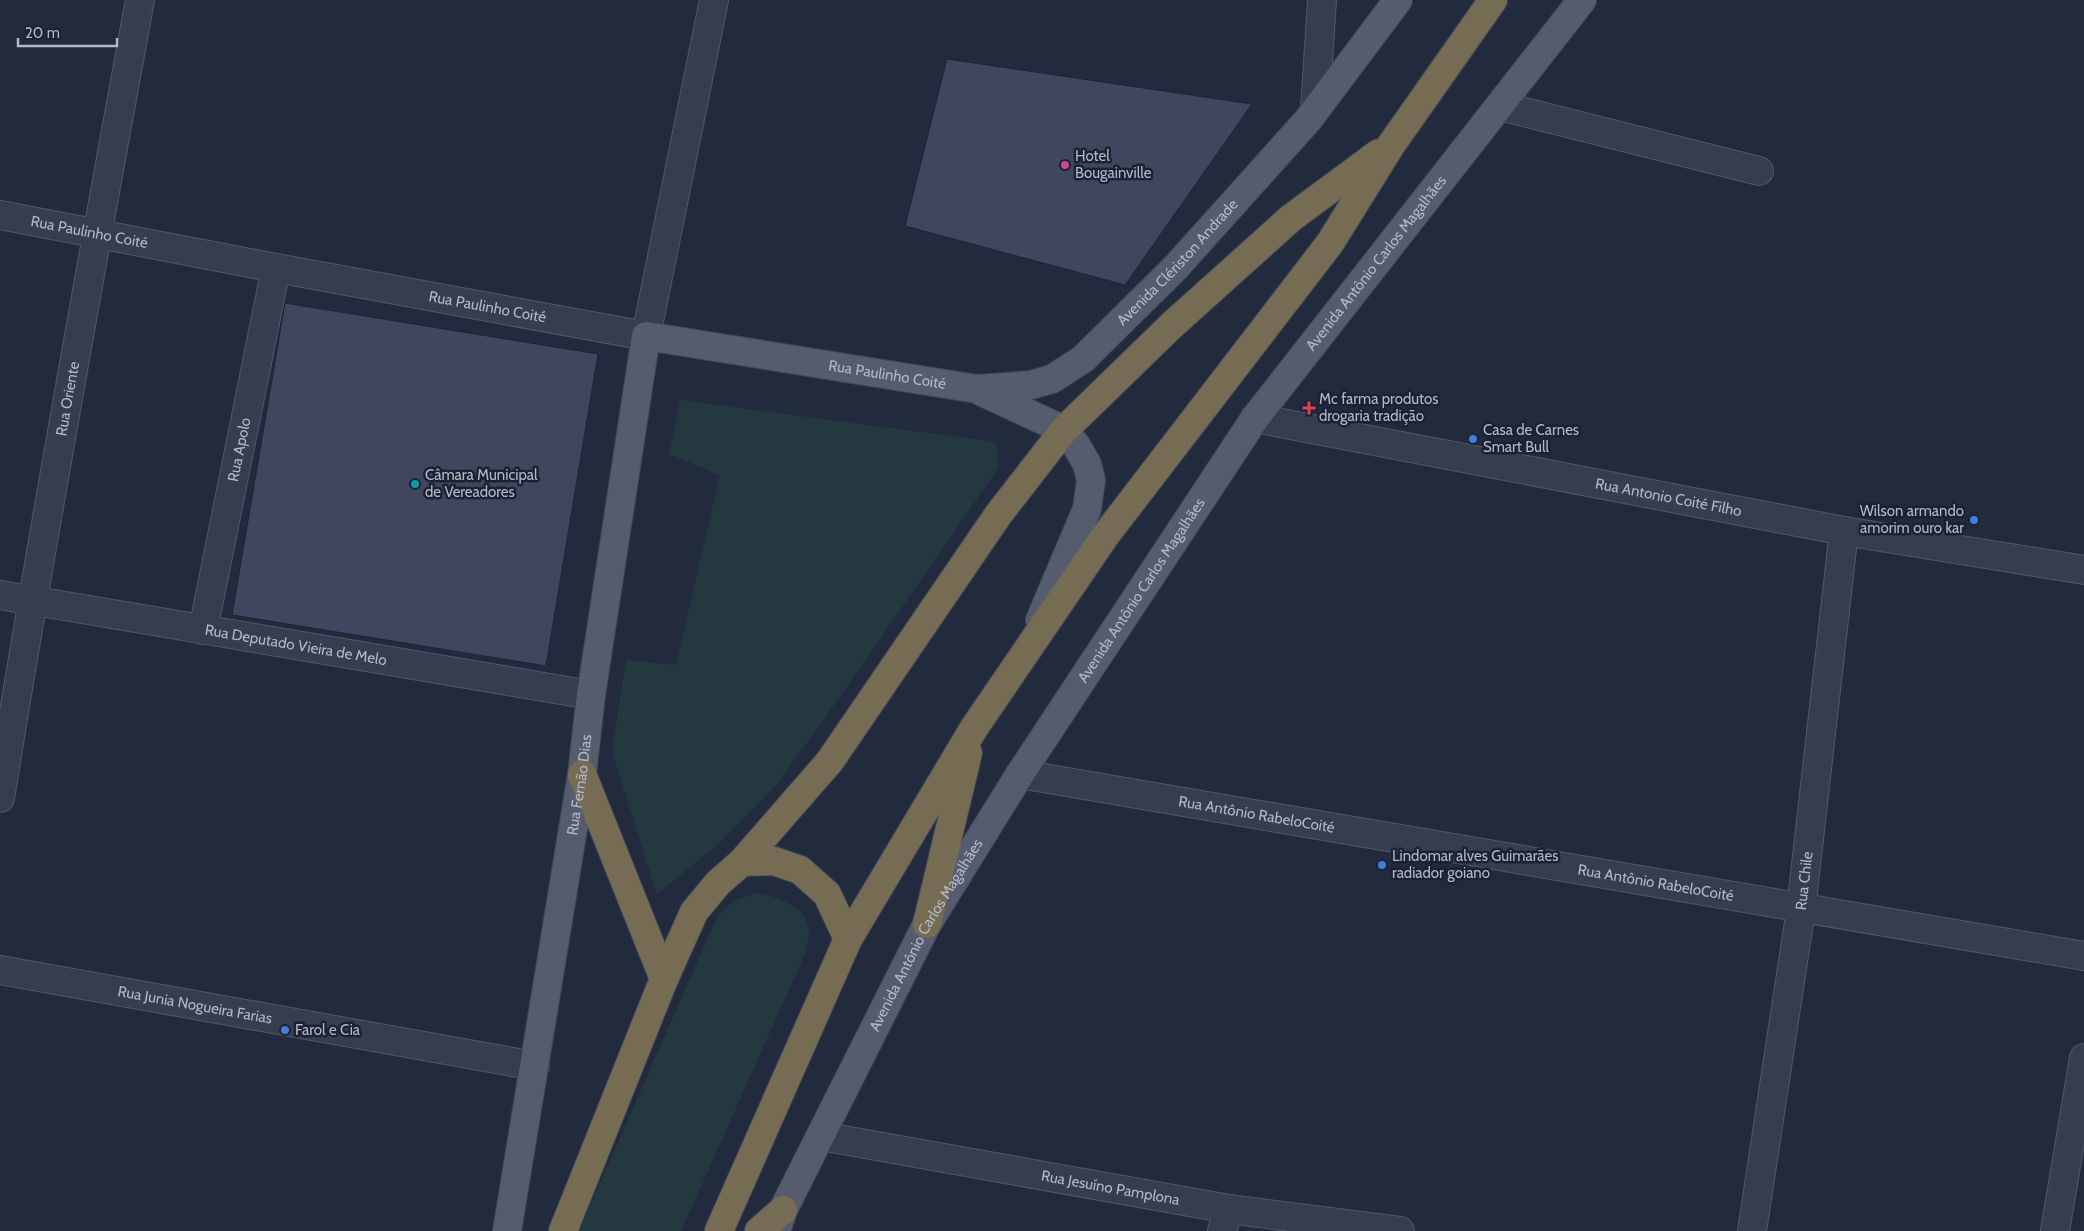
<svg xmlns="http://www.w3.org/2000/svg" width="2084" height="1231" font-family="Cabin,sans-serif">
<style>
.green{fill:#24393f}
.building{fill:#3e475e;stroke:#1d2435}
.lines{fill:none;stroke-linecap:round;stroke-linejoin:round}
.minor-casing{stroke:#515869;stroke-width:30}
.major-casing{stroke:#3f4657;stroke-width:30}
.highway-casing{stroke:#414859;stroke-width:30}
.minor{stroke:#363d4e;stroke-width:28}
.major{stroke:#545c6e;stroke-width:28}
.highway{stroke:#756c53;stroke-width:28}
.hotel-dot{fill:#d1479c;stroke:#1b2233;stroke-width:2}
.health-dot{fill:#e0444e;stroke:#1b2233;stroke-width:2}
.shop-dot{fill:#3f7fe0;stroke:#1b2233;stroke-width:2}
.culture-dot{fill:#0f9aa8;stroke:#1b2233;stroke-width:2}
.labels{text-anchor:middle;stroke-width:5;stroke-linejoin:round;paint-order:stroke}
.poi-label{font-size:15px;fill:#b2b8c9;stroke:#1b2233;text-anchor:start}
.street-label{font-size:15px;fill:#b2b8c9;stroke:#1b2233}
</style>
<rect width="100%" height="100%" fill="#222b3e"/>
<!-- green -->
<g class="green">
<polygon points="680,400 996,442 999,467 837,701 776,785 717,845 657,894 612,752 626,660 676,665 720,475 669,454"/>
<path d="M757 893C777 897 810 907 809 934 809 940 806 947 805 954L681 1231H579L715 922C729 902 734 900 757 893Z"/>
</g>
<!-- building -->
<g class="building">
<polygon points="947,59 1252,104 1125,285 905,226"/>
<polygon points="285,303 598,354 546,666 232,615"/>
</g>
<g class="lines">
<defs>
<g id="minor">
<polyline points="1500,106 1759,171"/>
<polyline points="1315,110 1322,0"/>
<path id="s1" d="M0 215 276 268 646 336 714 0"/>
<path id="s2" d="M1255 418 1844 531 2084 570"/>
<path id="s3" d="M0 595 591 695"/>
<path id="s4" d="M203 630 276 268"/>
<path id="s5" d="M1020 774 2084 956"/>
<path id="s6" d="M0 798C43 531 91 266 140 0"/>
<path id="s7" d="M0 970 535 1066"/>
<path id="s8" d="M821 1136 1229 1209 1400 1231"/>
<polyline points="1222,1231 1229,1209"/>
<path id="s9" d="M1752 1231 1801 909 1844 531"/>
<polyline points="2055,1231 2084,1058"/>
</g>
<g id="major">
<polyline points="978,390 1064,430 1076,445 1087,464 1091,480 1087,509 1040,620"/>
<path id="s10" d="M507 1231 582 774 591 695 646 336 977 389 1031 385 1052 379 1083 359 1176 267 1308 120 1398 0"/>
<path id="s11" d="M776 1231 783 1210 927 924 1020 774 1255 418 1582 0"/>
</g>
<g id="highway">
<polyline points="582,774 664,979"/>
<polyline points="742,862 774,861 800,870 827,894 848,939"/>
<polyline points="927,924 968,753"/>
<polyline points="563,1231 664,979 694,912 718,883 742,862 830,761 998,515 1064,430 1172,325 1291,218 1379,153"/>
<polyline points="719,1231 848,939 974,728 1105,536 1330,243 1391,145 1493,0"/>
<polyline points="759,1231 783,1210"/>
</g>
</defs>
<!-- minor casing -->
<use href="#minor" class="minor-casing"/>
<!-- major casing -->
<use href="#major" class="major-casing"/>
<!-- highway casing -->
<use href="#highway" class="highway-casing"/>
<!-- minor -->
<use href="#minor" class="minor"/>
<!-- major -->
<use href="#major" class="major"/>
<!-- highway -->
<use href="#highway" class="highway"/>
</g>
<!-- markers -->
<circle class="hotel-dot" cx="1065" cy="165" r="5"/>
<path class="health-dot" d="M1306.5 400.5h5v5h5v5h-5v5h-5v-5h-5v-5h5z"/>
<g class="shop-dot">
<circle cx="1473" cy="439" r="5"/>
<circle cx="1974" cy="520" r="5"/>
<circle cx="1382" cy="865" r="5"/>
<circle cx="285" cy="1030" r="5"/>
</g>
<circle class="culture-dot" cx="415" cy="484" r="5"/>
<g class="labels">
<!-- poi labels -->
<g class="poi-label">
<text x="1075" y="161">Hotel<tspan x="1075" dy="17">Bougainville</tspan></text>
<text x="1319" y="404">Mc farma produtos<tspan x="1319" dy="17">drogaria tradição</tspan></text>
<text x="1483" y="435">Casa de Carnes<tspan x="1483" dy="17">Smart Bull</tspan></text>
<text x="425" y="480">Câmara Municipal<tspan x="425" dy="17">de Vereadores</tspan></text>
<text x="1964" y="516" text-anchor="end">Wilson armando<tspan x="1964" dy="17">amorim ouro kar</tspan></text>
<text x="1392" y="861">Lindomar alves Guimarães<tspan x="1392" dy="17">radiador goiano</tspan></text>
<text x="295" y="1035">Farol e Cia</text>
</g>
<!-- street labels -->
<g class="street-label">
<text dy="5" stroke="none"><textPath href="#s1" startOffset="91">Rua Paulinho Coité</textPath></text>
<text dy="5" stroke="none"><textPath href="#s10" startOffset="1489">Avenida Clériston Andrade</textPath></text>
<text dy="5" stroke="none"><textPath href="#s11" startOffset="1142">Avenida Antônio Carlos Magalhães</textPath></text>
<text dy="5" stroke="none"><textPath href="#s1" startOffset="496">Rua Paulinho Coité</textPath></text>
<text dy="5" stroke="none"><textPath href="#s10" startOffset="1150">Rua Paulinho Coité</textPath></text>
<text dy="5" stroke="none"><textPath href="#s6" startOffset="405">Rua Oriente</textPath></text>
<text dy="5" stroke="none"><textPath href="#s4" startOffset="184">Rua Apolo</textPath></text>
<text dy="5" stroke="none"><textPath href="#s2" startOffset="421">Rua Antonio Coité Filho</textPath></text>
<text dy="5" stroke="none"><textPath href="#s11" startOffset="739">Avenida Antônio Carlos Magalhães</textPath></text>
<text dy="5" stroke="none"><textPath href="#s3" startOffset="300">Rua Deputado Vieira de Melo</textPath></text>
<text dy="5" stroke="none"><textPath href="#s10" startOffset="452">Rua Fernão Dias</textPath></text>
<text dy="5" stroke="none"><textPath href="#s5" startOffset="240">Rua Antônio RabeloCoité</textPath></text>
<text dy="5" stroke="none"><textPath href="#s9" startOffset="354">Rua Chile</textPath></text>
<text dy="5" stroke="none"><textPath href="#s5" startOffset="645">Rua Antônio RabeloCoité</textPath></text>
<text dy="5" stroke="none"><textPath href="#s11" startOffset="332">Avenida Antônio Carlos Magalhães</textPath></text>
<text dy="5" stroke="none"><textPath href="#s7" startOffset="198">Rua Junia Nogueira Farias</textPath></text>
<text dy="5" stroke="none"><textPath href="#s8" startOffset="294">Rua Jesuíno Pamplona</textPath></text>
</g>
</g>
<!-- scale -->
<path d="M18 38v8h99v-8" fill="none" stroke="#b2b8c9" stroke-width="2.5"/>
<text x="25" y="38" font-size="15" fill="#b2b8c9" stroke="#1b2233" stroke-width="4" paint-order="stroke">20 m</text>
</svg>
